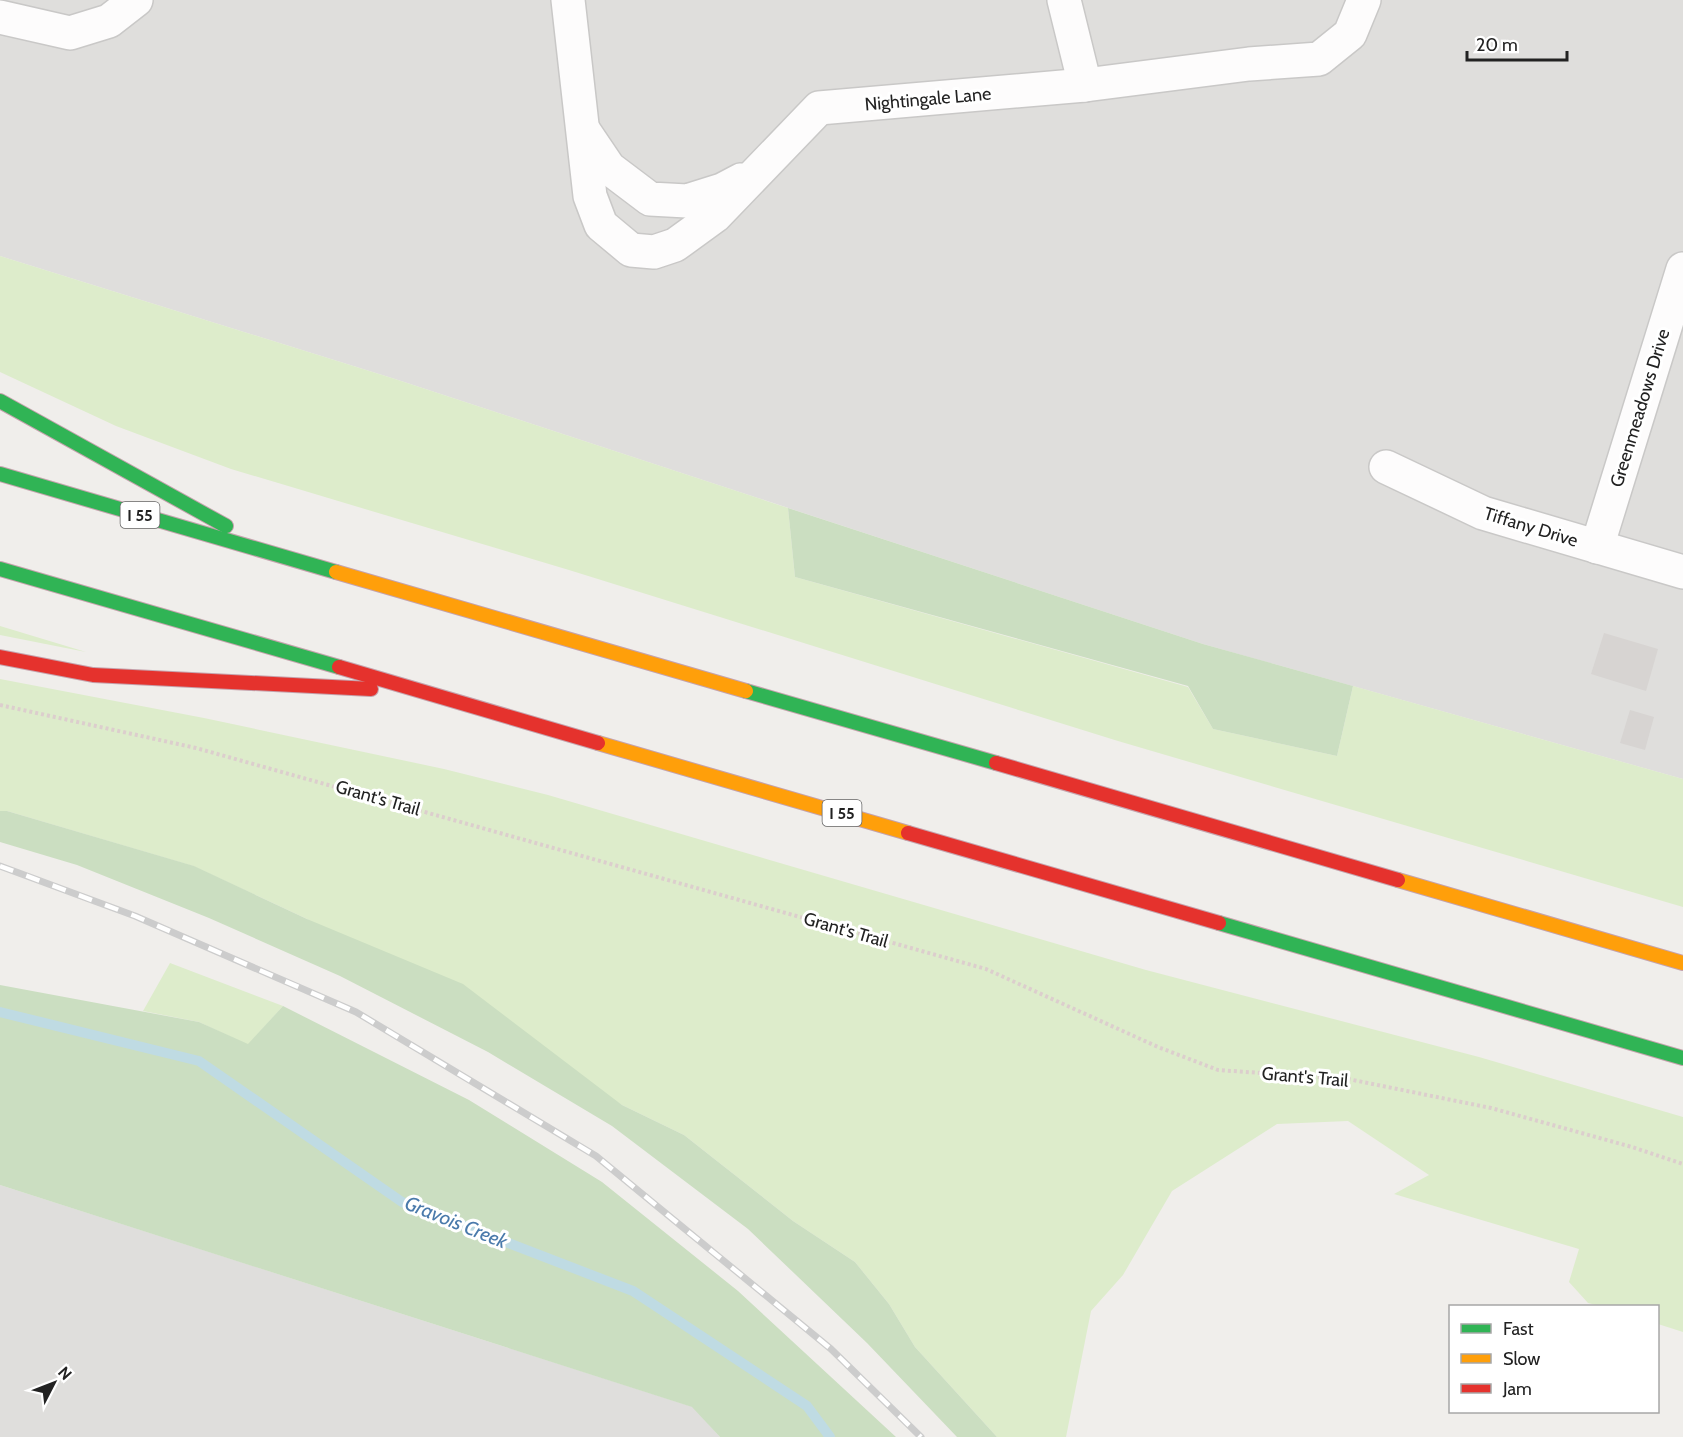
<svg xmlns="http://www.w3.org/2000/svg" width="1683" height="1437" font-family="Cabin,sans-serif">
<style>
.residential{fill:#dfdedc}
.grass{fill:#ddeccb}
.forest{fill:#cbdec1}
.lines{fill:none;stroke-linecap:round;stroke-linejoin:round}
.stream{stroke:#bfdbe3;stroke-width:10}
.building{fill:#d7d4d2}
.street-casing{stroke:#c9c8c7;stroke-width:36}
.fast-casing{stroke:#c5a2ac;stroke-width:16}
.slow-casing{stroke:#c5a2ac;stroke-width:16}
.jam-casing{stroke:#c5a2ac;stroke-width:16}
.path{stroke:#dccecd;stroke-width:4;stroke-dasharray:3 3;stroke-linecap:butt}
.street{stroke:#fdfcfc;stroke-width:33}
.fast{stroke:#30b455;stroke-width:14}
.slow{stroke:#ff9f0a;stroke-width:14}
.jam{stroke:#e5322d;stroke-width:14}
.rail-casing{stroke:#ccc;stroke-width:7}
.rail{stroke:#fff;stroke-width:4.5;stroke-dasharray:14;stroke-linecap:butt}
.labels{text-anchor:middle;stroke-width:6;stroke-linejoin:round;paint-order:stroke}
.shield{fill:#fff;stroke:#646464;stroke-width:1.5}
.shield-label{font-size:16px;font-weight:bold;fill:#222}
.street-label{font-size:18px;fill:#222;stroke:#fff}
.water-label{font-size:20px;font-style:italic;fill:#4a7aab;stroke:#fff}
</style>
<rect width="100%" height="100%" fill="#f0eeeb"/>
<!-- residential -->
<g class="residential">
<polygon points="0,0 1683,0 1683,779 1203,644 395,379 0,256"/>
<polygon points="0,1185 693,1407 720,1437 0,1437"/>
</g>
<!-- grass -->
<g class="grass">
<polygon points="0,256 395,379 788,508 795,577 1188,687 1213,729 1337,756 1353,686 1683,779 1683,907 1118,741 569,570 231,469 116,426 0,372"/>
<polygon points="0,626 86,652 0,635"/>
<polygon points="0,679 204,718 444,769 548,795 1146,970 1479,1057 1683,1117 1683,1332 1658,1324 1658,1306 1600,1306 1588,1303 1569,1282 1579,1249 1394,1194 1429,1175 1348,1121 1277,1124 1172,1191 1123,1275 1091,1311 1066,1437 997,1437 915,1347 889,1304 855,1262 793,1221 684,1135 622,1105 307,919 193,866 7,811 0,811"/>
<polygon points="170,963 283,1006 248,1045 199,1022 143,1011"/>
</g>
<!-- forest -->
<g class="forest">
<polygon points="788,508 1203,644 1353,686 1337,756 1213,729 1188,686 795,577"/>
<polygon points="0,811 7,811 194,866 307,919 463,984 622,1105 684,1135 793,1221 855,1262 889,1304 915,1347 997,1437 957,1437 867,1343 748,1229 612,1126 488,1052 340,976 209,918 77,865 0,842"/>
<polygon points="0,985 199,1022 248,1044 283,1006 469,1100 602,1182 738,1291 896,1437 720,1437 692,1407 0,1185"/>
</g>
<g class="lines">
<!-- stream -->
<polyline class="stream" points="0,1012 199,1061 402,1202 633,1291 807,1406 830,1437"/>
</g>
<!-- building -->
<g class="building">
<polygon points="1604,633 1658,649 1646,691 1591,674"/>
<polygon points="1630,710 1654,717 1645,750 1620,743"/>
</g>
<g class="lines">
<defs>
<g id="street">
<polyline points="568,0 590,196 601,225 631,250 654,252 675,245 715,216 819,108 1085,85 1249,64 1319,59 1350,34 1364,0"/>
<polyline points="1064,0 1085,85"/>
<polyline points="0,17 70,33 109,21 136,0"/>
<polyline points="584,131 609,168 650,199 687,201 722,190 741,180"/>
<polyline points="1386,467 1483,513 1683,572"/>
<polyline points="1597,547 1683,269"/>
</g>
<g id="fast">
<polyline points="0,401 226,526"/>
<polyline points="0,474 336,572"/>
<polyline points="0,569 339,667"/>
<polyline points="746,691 996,763"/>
<polyline points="1219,923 1683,1058"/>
</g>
<g id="slow">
<polyline points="336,572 746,691"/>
<polyline points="598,743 908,833"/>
<polyline points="1398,880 1683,963"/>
</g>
<g id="jam">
<polyline points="0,657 93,675 371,689"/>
<polyline points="339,667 598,743"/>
<polyline points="996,763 1398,880"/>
<polyline points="908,833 1219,923"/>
</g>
</defs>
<!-- street casing -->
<use href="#street" class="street-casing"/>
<!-- fast casing -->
<use href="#fast" class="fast-casing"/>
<!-- slow casing -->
<use href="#slow" class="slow-casing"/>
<!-- jam casing -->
<use href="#jam" class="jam-casing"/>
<!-- path -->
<polyline class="path" points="0,705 196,748 986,969 1158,1047 1218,1070 1348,1079 1491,1108 1632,1147 1683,1164"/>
<!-- street -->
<use href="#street" class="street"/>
<!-- fast -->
<use href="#fast" class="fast"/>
<!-- slow -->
<use href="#slow" class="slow"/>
<!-- jam -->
<use href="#jam" class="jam"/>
<defs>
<polyline id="rail" points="0,866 135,916 356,1012 596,1156 831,1349 921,1437"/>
</defs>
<!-- rail casing -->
<use href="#rail" class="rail-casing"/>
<!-- rail -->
<use href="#rail" class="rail"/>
</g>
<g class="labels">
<!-- shield labels -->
<g class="shield">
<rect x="120.5" y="502" width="39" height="26" rx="4.5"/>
<rect x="822.5" y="800" width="39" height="26" rx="4.5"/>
</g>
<g class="shield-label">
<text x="140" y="521">I 55</text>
<text x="842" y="819">I 55</text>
</g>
<!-- street labels -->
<g class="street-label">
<text transform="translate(928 99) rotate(-5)" y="6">Nightingale Lane</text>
<text transform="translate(1640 408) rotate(-73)" y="6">Greenmeadows Drive</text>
<text transform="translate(1531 527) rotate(17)" y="6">Tiffany Drive</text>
<text transform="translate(378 798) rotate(16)" y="6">Grant's Trail</text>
<text transform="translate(846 930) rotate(16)" y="6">Grant's Trail</text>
<text transform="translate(1305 1077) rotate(5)" y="6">Grant's Trail</text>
</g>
<!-- water labels -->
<g class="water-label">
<text transform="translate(456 1222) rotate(22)" y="7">Gravois Creek</text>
</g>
</g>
<!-- legend -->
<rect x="1449" y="1305" width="210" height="108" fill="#ffffff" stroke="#a7a7a7" stroke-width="1.5"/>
<rect x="1461" y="1324" width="30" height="9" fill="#30b455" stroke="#a7a7a7" stroke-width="1.5"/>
<text x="1503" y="1335" font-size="18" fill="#222222">Fast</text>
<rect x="1461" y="1354" width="30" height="9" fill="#ff9f0a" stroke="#a7a7a7" stroke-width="1.5"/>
<text x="1503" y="1365" font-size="18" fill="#222222">Slow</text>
<rect x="1461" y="1384" width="30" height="9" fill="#e5322d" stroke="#a7a7a7" stroke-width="1.5"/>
<text x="1503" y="1395" font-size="18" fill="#222222">Jam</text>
<!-- north arrow -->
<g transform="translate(54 1383) rotate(48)" stroke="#ffffff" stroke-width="4.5" paint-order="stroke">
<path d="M0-4.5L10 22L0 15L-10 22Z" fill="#222222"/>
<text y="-9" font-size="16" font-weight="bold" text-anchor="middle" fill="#222222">N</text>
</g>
<!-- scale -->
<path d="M1467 51v9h100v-9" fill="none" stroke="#222222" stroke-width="3"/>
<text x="1476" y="51" font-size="18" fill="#222222" stroke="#ffffff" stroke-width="4.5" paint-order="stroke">20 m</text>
</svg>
